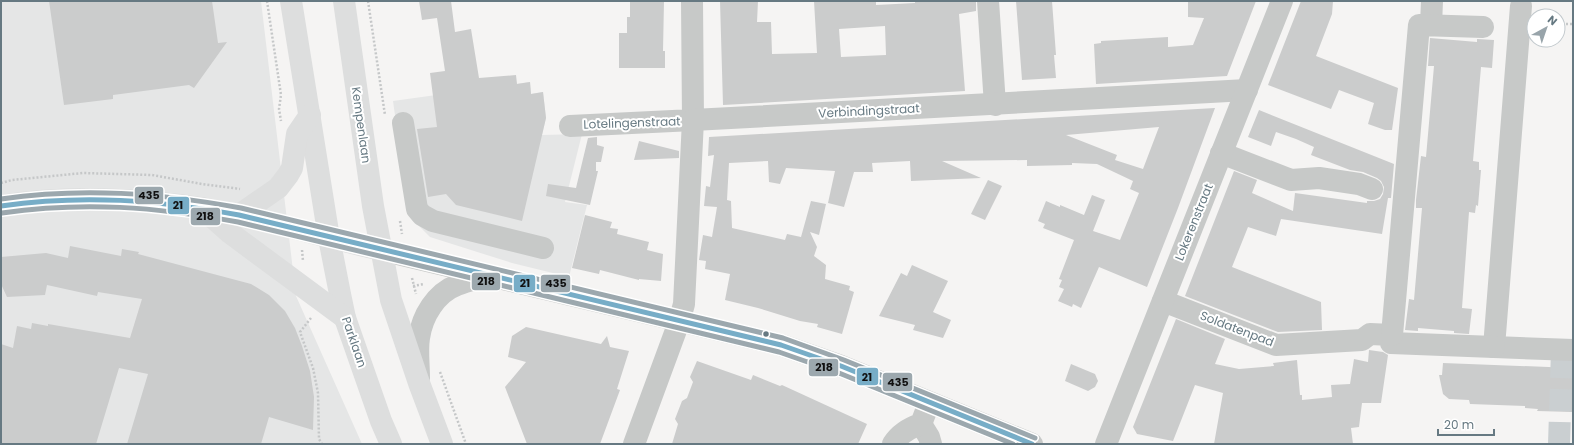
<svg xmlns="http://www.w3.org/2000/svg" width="1574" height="445" font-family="Poppins,sans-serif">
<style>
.built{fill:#e5e6e6}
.building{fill:#cbcccc;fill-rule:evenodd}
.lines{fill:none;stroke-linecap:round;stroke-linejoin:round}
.minor-tunnel{stroke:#cacfd1;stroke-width:22;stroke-dasharray:22 11;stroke-linecap:butt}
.path{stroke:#c5c7c8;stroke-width:2.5;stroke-dasharray:2 2;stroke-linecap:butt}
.minor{stroke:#c7c9c8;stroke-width:22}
.major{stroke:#dddede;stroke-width:22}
.bus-1-casing{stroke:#fff;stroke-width:8}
.bus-2-casing{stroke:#fff;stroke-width:8}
.bus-3-casing{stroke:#fff;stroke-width:8}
.bus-1{stroke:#77adc7;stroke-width:5}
.bus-2{stroke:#9ca8ae;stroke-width:5}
.bus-3{stroke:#9ca8ae;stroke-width:5}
.bus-dot{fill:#667982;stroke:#fff;stroke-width:1.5}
.labels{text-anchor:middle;stroke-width:4;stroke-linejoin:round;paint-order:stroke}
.street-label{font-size:12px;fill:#667982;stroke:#fff}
.line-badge{stroke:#fff;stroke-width:1.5}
.pale-badge-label{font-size:11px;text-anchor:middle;font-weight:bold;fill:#111}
</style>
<rect width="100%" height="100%" fill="#f5f4f3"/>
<!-- built -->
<g class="built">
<polygon points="1,1 261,1 296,296 362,444 1,444"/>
<polygon points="530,82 531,94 543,92 546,118 542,135 582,134 565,202 587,205 569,277 512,263 430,237 412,219 406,194 393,101"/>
</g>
<!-- building -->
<g class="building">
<polygon points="49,1 212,1 218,43 227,42 194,88 189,85 113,95 113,99 64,105"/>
<polygon points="419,1 451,1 455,32 471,29 479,78 516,75 517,84 530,82 531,94 543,92 546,118 522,221 456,205 446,194 428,197 417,129 437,127 430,73 445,71 437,18 422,20"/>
<polygon points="630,1 664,1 663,51 665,51 665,68 619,68 619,33 627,33 627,17 630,17"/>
<path d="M720 1H758L757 22H771L772 54 817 53 814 1H876V5L915 3V1H976V11L959 14 965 91 723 105ZM885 26 886 55 841 57 839 29Z"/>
<polygon points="1016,1 1052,1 1056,55 1054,55 1056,78 1022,80"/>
<polygon points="1188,1 1256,1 1227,76 1096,84 1094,44 1101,43 1101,41 1168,37 1168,47 1193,45 1204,18 1188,17"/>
<polygon points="1301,1 1333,1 1332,14 1316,56 1398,88 1392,130 1385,130 1368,124 1374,103 1339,90 1331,109 1268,85"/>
<polygon points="1430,38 1477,42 1477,39 1494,40 1492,68 1481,67 1473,161 1479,162 1479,170 1481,170 1478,206 1476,205 1475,213 1469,212 1462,308 1472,309 1469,334 1454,333 1454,331 1418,328 1418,331 1405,330 1409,299 1414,300 1422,208 1416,208 1416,200 1421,156 1426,157 1434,66 1428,66"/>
<path d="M1215 108 1178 208 1147 287 1099 267 1081 308 1073 304 1072 307 1058 301 1064 289 1059 287 1062 280 1059 279 1074 240 1043 228 1045 224 1038 221 1046 201 1060 207V205L1084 215 1092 195 1105 200 1093 231 1120 240 1139 193 1130 189 1133 181 1097 164 1072 163V165L1027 166V160L942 161 981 178 911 181 910 161 872 163 873 172H854L844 207 828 203 835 171 786 168 780 184 769 182 768 161 729 163 727 200 731 201 732 228 785 240 787 234 801 237 811 201 826 204 819 235 810 232 817 247 814 256 826 265 825 279 850 286 849 290 854 292 842 334 817 327 818 324 800 321 758 308 725 300 730 274 705 269 706 261 699 260 703 235 712 237 717 207 704 206 706 186 710 187 714 155 708 156 709 137ZM1159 127 1143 169 1115 160 1117 155 1066 135Z"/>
<polygon points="1259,110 1394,164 1391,198 1388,198 1382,234 1281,219 1276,236 1248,227 1232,267 1321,302 1322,330 1278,332 1185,296 1234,171 1257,180 1252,193 1293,211 1295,193 1367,203 1367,201 1374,201 1380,199 1383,194 1384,187 1381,181 1377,178 1363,172 1350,170 1311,155 1314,147 1296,139 1276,132 1271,146 1248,137"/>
<polygon points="597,137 597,145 604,147 601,162 596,162 596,171 598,171 590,205 546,196 548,184 576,188 588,138"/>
<polygon points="639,141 679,151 679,158 634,160"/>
<polygon points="988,180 1002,186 985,220 971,214"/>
<polygon points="585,215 612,222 610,228 618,229 617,234 649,242 647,250 663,254 661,281 639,279 639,280 600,270 599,274 572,268"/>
<polygon points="70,246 121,256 122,249 139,252 138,254 251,284 269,295 285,311 295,328 302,346 310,371 314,397 313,430 269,417 261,444 127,444 148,374 119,368 96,444 1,444 1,344 13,348 17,326 31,329 32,323 48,326 48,324 130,338 142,299 98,292 97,296 47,285 45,295 7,297 1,284 1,257 46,253 68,258"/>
<polygon points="912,265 948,281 933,312 951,320 943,338 913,330 915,325 879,316 901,273 907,276"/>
<polygon points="1176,319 1225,339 1215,364 1239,369 1274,366 1273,363 1297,360 1300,395 1302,395 1302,400 1332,397 1331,385 1350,384 1354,359 1368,362 1369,350 1383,352 1388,355 1381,403 1362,403 1359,427 1351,428 1353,444 1214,444 1223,393 1195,385 1173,441 1137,434 1133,427"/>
<polygon points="526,327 601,344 607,336 610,347 629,351 617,389 620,390 600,444 527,444 505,387 526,362 508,357 512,336"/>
<polygon points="697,361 751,380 753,375 780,386 782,385 867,424 858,444 672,444 678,424 675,419 682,401 687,398 693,382 690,377"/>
<polygon points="1443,363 1573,368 1573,412 1537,411 1538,409 1525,408 1525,406 1470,404 1469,400 1449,399 1443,394 1439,375 1442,375"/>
<polygon points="1071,364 1095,374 1098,381 1095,387 1088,391 1065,381"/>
</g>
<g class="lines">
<!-- minor-tunnel -->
<polyline class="minor-tunnel" points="1559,444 1562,350"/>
<!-- path -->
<g class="path">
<polyline points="267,1 281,95 279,109 281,121"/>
<polyline points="368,1 385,115"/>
<polyline points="1558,24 1573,24"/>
<polyline points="1,183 12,180 83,173 152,175 202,184 240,189"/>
<polyline points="400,221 402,234"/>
<polyline points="302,250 303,261"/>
<polyline points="412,278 416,294"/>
<polyline points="413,286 424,284"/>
<polyline points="311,318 300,332 313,368 318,393 319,439 322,444"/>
<polyline points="440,372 466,444"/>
</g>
<!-- minor -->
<g class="minor">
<polyline points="988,1 995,105"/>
<polyline points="1521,6 1494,347 1573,350"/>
<polyline points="1431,25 1432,1"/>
<polyline points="403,123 417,209 422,215 433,221 543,248"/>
<polyline points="570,126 693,120 692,1"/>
<polyline points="1221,153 1291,180 1319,178 1359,184 1372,189"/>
<polyline points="381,250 781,345 841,366 1032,444"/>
<polyline points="1163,301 1276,345 1362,340 1370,334 1392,335 1391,343 1494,347"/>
<polyline points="1392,335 1419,25 1483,27"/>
<path d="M419 378C419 365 417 350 419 338 422 316 436 293 457 285 466 281 477 279 487 276"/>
<polyline points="921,424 929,437 931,444"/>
<polyline points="634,444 679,322 684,304 693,120 1247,90"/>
<path d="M893 444C900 433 909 428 921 424L929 403"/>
<polyline points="1106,444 1282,1"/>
</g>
<!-- major -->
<g class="major">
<polyline points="291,1 329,238 340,294 345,318 381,421 391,444"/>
<polyline points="344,1 373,206 391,300 419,383 442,444"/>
<path d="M1 206C64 195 138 198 201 208 261 218 321 236 381 250"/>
<polyline points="202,208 230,233 345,318"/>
<polyline points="239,215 278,188 288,175 292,168 297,134 310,115"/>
</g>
<defs>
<path id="bus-1" d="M1 206C84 194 157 200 239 215L781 345 841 366 1032 444"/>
<path id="bus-2" d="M2 213C84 201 156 207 238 222L779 352 839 373 1013 444"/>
<path id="bus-3" d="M1 199C83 187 159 193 241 208L783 338 844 360 1035 438"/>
</defs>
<!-- bus-1 casing -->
<use href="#bus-1" class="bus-1-casing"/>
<!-- bus-2 casing -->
<use href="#bus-2" class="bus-2-casing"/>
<!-- bus-3 casing -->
<use href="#bus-3" class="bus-3-casing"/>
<!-- bus-1 -->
<use href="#bus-1" class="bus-1"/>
<!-- bus-2 -->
<use href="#bus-2" class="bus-2"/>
<!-- bus-3 -->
<use href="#bus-3" class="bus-3"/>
</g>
<!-- markers -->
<circle class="bus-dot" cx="766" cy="334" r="3.5"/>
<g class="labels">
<!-- street labels -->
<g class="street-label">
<text transform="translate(869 111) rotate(-3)" y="4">Verbindingstraat</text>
<text transform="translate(632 123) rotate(-2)" y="4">Lotelingenstraat</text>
<text transform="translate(361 125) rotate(82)" y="4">Kempenlaan</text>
<text transform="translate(1194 222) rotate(-68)" y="4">Lokerenstraat</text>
<text transform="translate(1237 329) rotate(21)" y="4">Soldatenpad</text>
<text transform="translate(354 342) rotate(71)" y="4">Parklaan</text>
</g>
</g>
<g class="line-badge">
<rect x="134" y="186" width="30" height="19" rx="4" fill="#9ca8ae"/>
<rect x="167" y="196" width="23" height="19" rx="4" fill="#77adc7"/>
<rect x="190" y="207" width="31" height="19" rx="4" fill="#9ca8ae"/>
<rect x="471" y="272" width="30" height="19" rx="4" fill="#9ca8ae"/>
<rect x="540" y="274" width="31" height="19" rx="4" fill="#9ca8ae"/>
<rect x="513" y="274" width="23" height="19" rx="4" fill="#77adc7"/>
<rect x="808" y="358" width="31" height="19" rx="4" fill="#9ca8ae"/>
<rect x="856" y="367" width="23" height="19" rx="4" fill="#77adc7"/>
<rect x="882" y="372" width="31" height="20" rx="4" fill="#9ca8ae"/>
</g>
<g class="pale-badge-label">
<text x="149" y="199">435</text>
<text x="178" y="209">21</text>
<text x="205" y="220">218</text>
<text x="486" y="285">218</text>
<text x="556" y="287">435</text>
<text x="525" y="287">21</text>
<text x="824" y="371">218</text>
<text x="867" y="381">21</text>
<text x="898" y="386">435</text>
</g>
<!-- border -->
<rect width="1574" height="445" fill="none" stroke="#667982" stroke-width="4"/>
<!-- north arrow -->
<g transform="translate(1546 28) rotate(40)"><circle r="19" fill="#ffffff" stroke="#c2c9cd"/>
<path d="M0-3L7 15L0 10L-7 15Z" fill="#98a4aa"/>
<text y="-6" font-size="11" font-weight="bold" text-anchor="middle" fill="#667982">N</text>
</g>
<!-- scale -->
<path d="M1438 429v6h56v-6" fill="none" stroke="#667982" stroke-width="2"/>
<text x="1444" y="429" font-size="12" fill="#667982" stroke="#ffffff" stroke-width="3" paint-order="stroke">20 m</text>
</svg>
